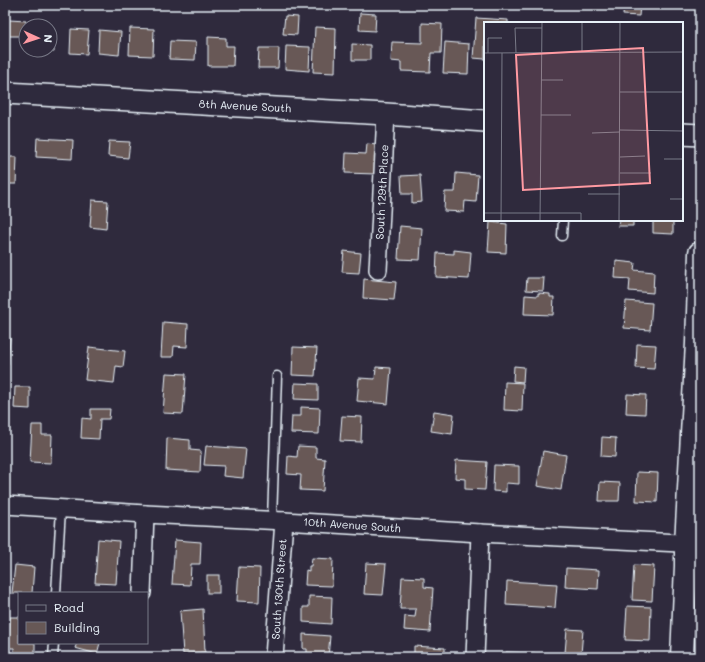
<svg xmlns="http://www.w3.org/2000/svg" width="705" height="662" font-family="Mali,sans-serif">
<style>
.building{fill:#675856;stroke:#e8f1f8}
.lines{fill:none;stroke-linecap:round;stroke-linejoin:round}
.service-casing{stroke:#e8f1f8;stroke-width:11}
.minor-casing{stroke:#e8f1f8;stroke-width:20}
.tertiary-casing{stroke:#e8f1f8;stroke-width:24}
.secondary-casing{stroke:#e8f1f8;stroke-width:25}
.service{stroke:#2f2a3d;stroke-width:8}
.minor{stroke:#2f2a3d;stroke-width:17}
.tertiary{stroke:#2f2a3d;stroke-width:21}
.secondary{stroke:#2f2a3d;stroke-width:22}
.labels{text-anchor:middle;stroke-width:3;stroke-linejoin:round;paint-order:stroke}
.street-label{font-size:11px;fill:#e8f1f8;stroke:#2f2a3d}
.inset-road{fill:none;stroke:#797a88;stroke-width:1}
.view{fill:#ff9aa2;fill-opacity:0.15;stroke:#ff9aa2;stroke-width:2}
.inset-edge{fill:none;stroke:#e8f1f8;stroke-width:2}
</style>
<rect width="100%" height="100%" fill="#2f2a3d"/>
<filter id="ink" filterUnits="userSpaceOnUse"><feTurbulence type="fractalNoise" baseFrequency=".025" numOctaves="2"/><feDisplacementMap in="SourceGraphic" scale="8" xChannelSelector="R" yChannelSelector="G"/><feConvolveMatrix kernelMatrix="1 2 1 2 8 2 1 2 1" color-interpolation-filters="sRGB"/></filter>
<g filter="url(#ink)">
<!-- building -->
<g class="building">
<polygon points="624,5 640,5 639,16 623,15"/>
<polygon points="360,13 376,14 375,31 359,30"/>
<polygon points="285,16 298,17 297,35 283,34"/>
<polygon points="476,18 508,20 508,23 485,23 485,59 473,58"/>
<polygon points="9,20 26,21 26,36 9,36"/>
<polygon points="422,23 442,24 441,53 431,53 430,72 401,71 401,62 391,61 392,42 422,43"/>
<polygon points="315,27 336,28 335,73 313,72"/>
<polygon points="130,28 154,29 153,56 129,55"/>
<polygon points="50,29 54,29 54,52 30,51 30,50 50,50"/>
<polygon points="71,29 89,30 87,54 70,53"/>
<polygon points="99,30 121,32 119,55 98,53"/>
<polygon points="208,37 226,38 226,46 234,46 233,66 208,66"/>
<polygon points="170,41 196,42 195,60 169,59"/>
<polygon points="445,42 469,44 468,74 443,73"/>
<polygon points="352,44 370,45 370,60 352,60"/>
<polygon points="286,46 310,47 309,71 285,69"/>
<polygon points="259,48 279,48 278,68 258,68"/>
<polygon points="37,138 73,140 72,159 36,157"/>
<polygon points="109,141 130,142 128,158 108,156"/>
<polygon points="367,144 377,145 376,174 345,173 346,153 366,154"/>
<polygon points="5,157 17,157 16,184 5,184"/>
<polygon points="456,173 478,175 476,202 465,201 464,212 444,211 445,192 455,192"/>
<polygon points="420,175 422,202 412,203 412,194 402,194 401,176"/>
<polygon points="92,200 108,201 106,229 90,227"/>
<polygon points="619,220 633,220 633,226 618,226"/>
<polygon points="653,220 673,220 673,234 653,233"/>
<polygon points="490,222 507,224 506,253 488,252"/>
<polygon points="400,226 422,228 420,260 398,259"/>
<polygon points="454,250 471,252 469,279 436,277 437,253 454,254"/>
<polygon points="344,251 361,253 359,273 342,272"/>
<polygon points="616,261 635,263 634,270 654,272 653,293 629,291 630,279 615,278"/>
<polygon points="527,278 544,278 543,291 526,290"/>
<polygon points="364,279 396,282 394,300 363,298"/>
<polygon points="538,293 550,294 550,297 554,297 553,315 524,314 525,295 538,296"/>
<polygon points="626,301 652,303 650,330 624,328"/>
<polygon points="163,322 188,324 187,347 174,346 173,357 161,357"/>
<polygon points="5,337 10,338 8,365 5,364"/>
<polygon points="637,344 656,345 654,369 636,368"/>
<polygon points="89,347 125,351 123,367 116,366 114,383 85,380"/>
<polygon points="293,347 317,348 315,376 292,375"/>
<polygon points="514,366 524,367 523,382 513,381"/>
<polygon points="376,367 391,368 388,404 357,401 359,378 375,379"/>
<polygon points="166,373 186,374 183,414 163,413"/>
<polygon points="505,382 523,383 522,411 504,410"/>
<polygon points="295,383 318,384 318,400 294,399"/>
<polygon points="15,387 30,387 30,409 14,408"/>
<polygon points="627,394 646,395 645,414 626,413"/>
<polygon points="301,407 320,408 319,434 291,433 292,416 301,416"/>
<polygon points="91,409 110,409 109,419 100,419 99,439 81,438 82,418 91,419"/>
<polygon points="434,411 454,414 452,434 431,431"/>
<polygon points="342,416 362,417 361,442 340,441"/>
<polygon points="32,425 42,425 42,435 52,435 51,463 30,462"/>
<polygon points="602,437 616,438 615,457 601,456"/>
<polygon points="167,438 190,440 190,450 201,451 200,472 166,470"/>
<polygon points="206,446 246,449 243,478 223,476 224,466 204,465"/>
<polygon points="298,446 316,447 316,458 325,459 323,491 300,490 301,475 287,474 288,456 297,457"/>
<polygon points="543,451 566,455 561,490 537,486"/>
<polygon points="456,460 487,462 485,490 465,489 465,479 455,478"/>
<polygon points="494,465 519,466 519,484 506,483 506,492 493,491"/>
<polygon points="637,472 658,473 657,502 636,501"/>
<polygon points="600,482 620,483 619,501 599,501"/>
<polygon points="98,539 119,541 116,584 95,583"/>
<polygon points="175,540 201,542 200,564 191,564 190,585 172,584"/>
<polygon points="312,558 333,559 332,586 305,585 306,570 309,571 309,566 311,566"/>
<polygon points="366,563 386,564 383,595 364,594"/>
<polygon points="15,565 34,567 32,593 12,593"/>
<polygon points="634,565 654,566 652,601 632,600"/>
<polygon points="239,567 260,568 259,602 237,601"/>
<polygon points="566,568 599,570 598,589 565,587"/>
<rect x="207" y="575" width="12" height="18"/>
<polygon points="402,577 424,578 424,587 433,588 430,632 404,630 405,616 415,617 416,609 400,609"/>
<polygon points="507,581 557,584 555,608 506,605"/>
<polygon points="309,596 332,597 331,624 303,622 303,607 309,607"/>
<polygon points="627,606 651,607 650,641 625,640"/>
<polygon points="203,609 205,652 183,654 180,611"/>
<polygon points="10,617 19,617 19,643 35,643 35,657 14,657 14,648 8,648"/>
<polygon points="567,629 583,630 581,654 565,653"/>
<polygon points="303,634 330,636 328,657 307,657 307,649 303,649"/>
<polygon points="77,643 100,643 97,654 75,648"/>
<polygon points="414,646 445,648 445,657 414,657"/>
<polygon points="506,652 535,653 535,657 506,657"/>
<polygon points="628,654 645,655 645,657 628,657"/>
</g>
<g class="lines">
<defs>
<g id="service">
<polyline points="562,236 563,220"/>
<polyline points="272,520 277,376"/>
<polyline points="56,593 61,509"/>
<polyline points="53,657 54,643"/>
</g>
<g id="minor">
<polyline points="378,270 386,114"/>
<polyline points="5,505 145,514 284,521 480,533 700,544"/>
<polyline points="142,593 145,514"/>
<polyline points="274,657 284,521"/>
<polyline points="475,657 480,533"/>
</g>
<g id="tertiary">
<polyline points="5,93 386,114 485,121"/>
<polyline points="682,134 700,135"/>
</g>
<polyline id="secondary" points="682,657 686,566 686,544 697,343 700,253"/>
</defs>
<!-- service casing -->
<use href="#service" class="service-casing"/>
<!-- minor casing -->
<use href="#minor" class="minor-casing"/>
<!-- tertiary casing -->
<use href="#tertiary" class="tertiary-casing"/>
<!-- secondary casing -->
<use href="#secondary" class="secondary-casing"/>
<!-- service -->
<use href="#service" class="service"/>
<!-- minor -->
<use href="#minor" class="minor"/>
<!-- tertiary -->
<use href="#tertiary" class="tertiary"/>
<!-- secondary -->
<use href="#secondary" class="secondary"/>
</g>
</g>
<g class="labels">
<!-- street labels -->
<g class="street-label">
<text transform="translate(245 106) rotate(3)" y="4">8th Avenue South</text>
<text transform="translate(382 192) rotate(-87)" y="4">South 129th Place</text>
<text transform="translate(352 525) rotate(4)" y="4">10th Avenue South</text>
<text transform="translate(279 589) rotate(-86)" y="4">South 130th Street</text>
</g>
</g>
<!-- overview -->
<g transform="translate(484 22)">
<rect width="199" height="199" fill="#2f2a3d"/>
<path class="inset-road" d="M0 31 199 30M4 31V16H18M32 31 31 6H58M98 31V0M57 58H79M136 70H199M57 93H87M136 108 199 109M108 111 136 110M136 135 161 134M180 137H199M136 151H167M104 172H136M186 177H199M0 191H97V199M17 199 18 31M56 199 58 0M135 199 136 0"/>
<path class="view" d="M159 26 166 161 39 168 32 33Z"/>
<rect width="199" height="199" class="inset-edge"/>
</g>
<!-- margin -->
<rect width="705" height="662" fill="none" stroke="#2f2a3d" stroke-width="20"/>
<rect x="10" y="10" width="685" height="642" fill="none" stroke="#e8f1f8" stroke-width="1.5" filter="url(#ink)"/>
<!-- legend -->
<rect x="18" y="592" width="130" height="52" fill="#2f2a3d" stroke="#797a88"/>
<rect x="26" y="605" width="20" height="6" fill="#2f2a3d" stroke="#797a88"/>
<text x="54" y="612" font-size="12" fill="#e8f1f8">Road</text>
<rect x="26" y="622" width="20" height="12" fill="#675856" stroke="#797a88"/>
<text x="54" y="632" font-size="12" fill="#e8f1f8">Building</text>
<!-- north arrow -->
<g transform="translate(38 38) rotate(93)"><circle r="19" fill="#2f2a3d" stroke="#797a88"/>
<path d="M0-3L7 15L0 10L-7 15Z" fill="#ff9aa2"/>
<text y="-6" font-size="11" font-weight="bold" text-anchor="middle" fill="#e8f1f8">N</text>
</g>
</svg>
